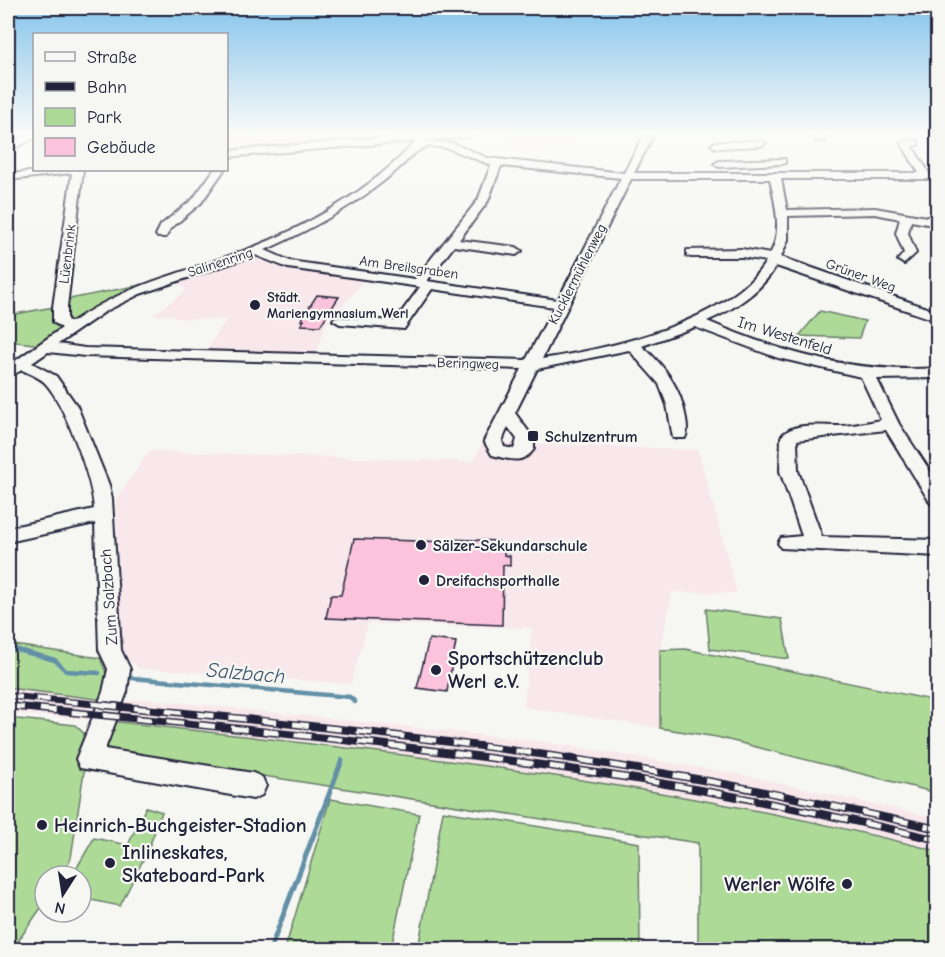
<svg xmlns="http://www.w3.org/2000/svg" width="945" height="957" font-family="'Comic Neue',sans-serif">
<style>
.built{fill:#f8e7eb}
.green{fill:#aeda98;stroke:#687e6a;stroke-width:1.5}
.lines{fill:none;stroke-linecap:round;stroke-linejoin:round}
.stream-far1{stroke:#6390a7;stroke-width:4.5}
.stream{stroke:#6390a7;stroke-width:5}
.building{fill:#fbc4dc;stroke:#22223b;stroke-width:1.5}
.minor-casing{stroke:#22223b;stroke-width:4}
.minor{fill:#f6f6f2;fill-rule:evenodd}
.rail-far1-casing{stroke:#22223b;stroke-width:7}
.rail-casing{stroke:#22223b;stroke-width:8}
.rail-far1{stroke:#f6f6f2;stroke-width:4.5;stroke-dasharray:14;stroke-linecap:butt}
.rail{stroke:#f6f6f2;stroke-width:5;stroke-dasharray:16;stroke-linecap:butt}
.poi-dot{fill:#22223b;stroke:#f6f6f2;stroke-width:2}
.labels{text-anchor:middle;stroke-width:4.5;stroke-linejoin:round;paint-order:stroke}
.far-street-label{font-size:14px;fill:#22223b;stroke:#f6f6f2}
.far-poi-label{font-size:14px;font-weight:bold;fill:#22223b;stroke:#f6f6f2;text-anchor:start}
.street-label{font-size:16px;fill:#22223b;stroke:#f6f6f2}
.poi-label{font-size:16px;font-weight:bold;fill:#22223b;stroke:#f6f6f2;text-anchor:start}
.near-poi-label{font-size:20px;font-weight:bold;fill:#22223b;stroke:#f6f6f2;text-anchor:start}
.near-water-label{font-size:21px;font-style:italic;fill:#435971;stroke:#f6f6f2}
</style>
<rect width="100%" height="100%" fill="#f6f6f2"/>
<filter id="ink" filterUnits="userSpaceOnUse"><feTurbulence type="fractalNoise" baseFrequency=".0167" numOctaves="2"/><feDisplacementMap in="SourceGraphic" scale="12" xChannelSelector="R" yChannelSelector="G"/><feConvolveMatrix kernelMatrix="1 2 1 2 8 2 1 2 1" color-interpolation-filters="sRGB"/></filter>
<g filter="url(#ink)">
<!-- built -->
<g class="built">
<polygon points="226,134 316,134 319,143 227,150"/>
<polygon points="503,134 567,134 574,145 573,148 544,145 541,150 514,147"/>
<polygon points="250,256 285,267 365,279 337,313 330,313 315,355 205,352 226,320 174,318 175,315 153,315 186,291 178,280"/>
<polygon points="483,442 698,450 737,593 672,592 660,650 660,728 524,707 532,628 368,623 351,684 139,668 122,654 116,499 150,451 473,462"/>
<polygon points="8,688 74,694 105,700 95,720 8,713"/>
<polygon points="147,699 538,741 737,774 937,818 937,851 849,829 683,796 356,748 110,721 120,702"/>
</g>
<!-- green -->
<g class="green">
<polygon points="8,263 15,314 54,307 55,324 63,327 43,345 8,341"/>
<polygon points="145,284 74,323 65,320 64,300"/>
<polygon points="820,311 865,321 859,338 799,336"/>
<polygon points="706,609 782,619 789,659 710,649"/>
<polygon points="8,644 100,658 108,677 105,700 8,688"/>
<polygon points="685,649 937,701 937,793 717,737 660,728 660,650"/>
<polygon points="8,718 75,725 89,738 71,858 61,876 45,876 45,902 12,950 8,949"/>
<path d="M110 721C388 752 666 782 937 851V949H698V843L107 752 104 739Z"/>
<polygon points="330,799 419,814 391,949 285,949"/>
<polygon points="146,807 162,812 148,850 120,906 81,898 81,876 72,876 94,838 128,845"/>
<polygon points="443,811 639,843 640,949 418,949"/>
</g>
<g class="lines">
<!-- stream-far1 -->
<g class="stream-far1">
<polyline points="8,653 14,649 55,660 66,671 99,673"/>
<polyline points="132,678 350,697 355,702"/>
</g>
<!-- stream -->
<polyline class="stream" points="270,950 342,760"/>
</g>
<!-- building -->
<g class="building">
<polygon points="317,295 339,297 320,326 301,325 304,320 301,320"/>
<polygon points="354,539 449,542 449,539 498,541 498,544 504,545 504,555 510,556 510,566 503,565 502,625 326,618 331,595 341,595"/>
<polygon points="429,639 456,642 447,692 417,688"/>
</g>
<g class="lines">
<defs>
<g id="minor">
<polygon points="27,134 34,134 34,138 8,152 8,145"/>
<path d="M423 134H473L468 137 427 140V141L452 143 488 158 624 173 644 134H654L634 173H919L901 143 906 140 918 141V145L912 146 929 173H938V179H781L787 210 875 208 938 219V226L911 221 908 233 916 253 904 264 898 260 904 253 896 233 900 219 875 214 788 216V240L781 257 938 312V321L776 266C762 291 733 310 707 321 782 353 855 374 938 368V378L877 379 899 424 938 483V505L931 504 886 430 797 440 798 471 822 537 938 540V556L781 548 778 543 781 538 802 536 780 471 781 437C792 420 826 427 843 426 856 425 869 422 881 420L861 377 778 358 695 327 642 346C665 366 681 388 686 419 687 426 688 432 685 438H673L667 405 659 384 629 350 537 369 515 413 534 439V449C523 465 508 459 492 455L484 441 522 369 85 356 48 352 32 363 56 376 77 406 109 485 112 499 121 650 130 669 127 692 105 749 253 773 262 777 266 786 262 795 253 799 80 768 76 759 103 692 108 669 99 650 95 523 8 542V528L94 509C93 481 65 405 46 384 41 378 30 374 22 370L8 377V366L62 328 53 322V307L72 173 8 180V174L51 170H83L67 307V320L72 322C128 284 174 276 235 254 300 231 370 192 416 141L226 157V151ZM430 146 447 148 491 165 478 200 415 279 290 261 265 250C312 229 358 204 397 170 408 161 416 148 430 146ZM501 166 621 178 558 300 427 281 454 246 516 255 522 251 516 247 459 240 488 201ZM631 179H770C775 203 783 232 770 254L742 249 687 250V256L691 257H742L766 261C731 322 607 349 542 359ZM255 255 288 268 420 287 395 321 335 317 333 320 340 324 404 329 432 289 554 307 526 360 85 348 58 344 106 311 140 294ZM508 427 517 439 514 449 504 447 502 441Z"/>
<polygon points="813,134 823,134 825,140 817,142"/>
<polygon points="764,141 766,143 761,146 716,148 711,145 716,142"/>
<polygon points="785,159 785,163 782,164 719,167 714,164 719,161"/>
<polygon points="214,170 224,170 201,203 170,229 166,237 158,237 156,235 161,225 193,199"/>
</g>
</defs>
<!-- minor casing -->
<use href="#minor" class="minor-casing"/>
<!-- minor -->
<use href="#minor" class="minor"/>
<defs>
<g id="rail-far1">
<polyline points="8,696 117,706"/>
<polyline points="8,706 13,706"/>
</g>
<g id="rail">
<path d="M102 705C304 724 507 745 708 781 785 795 861 812 938 829"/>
<path d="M8 706C202 725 397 743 590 772 707 789 823 813 938 840"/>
</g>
</defs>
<!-- rail-far1 casing -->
<use href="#rail-far1" class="rail-far1-casing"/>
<!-- rail casing -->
<use href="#rail" class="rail-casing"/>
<!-- rail-far1 -->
<use href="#rail-far1" class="rail-far1"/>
<!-- rail -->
<use href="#rail" class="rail"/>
</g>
</g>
<!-- sky -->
<linearGradient id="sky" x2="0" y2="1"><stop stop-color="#84c3eb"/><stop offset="0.5" stop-color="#fbfbf9"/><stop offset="1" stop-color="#fbfbf9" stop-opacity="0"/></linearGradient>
<rect width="945" height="268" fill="url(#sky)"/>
<!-- markers -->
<g class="poi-dot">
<circle cx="255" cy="305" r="6"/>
<rect x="527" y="430" width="12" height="12" rx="3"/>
<circle cx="421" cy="545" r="6"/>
<circle cx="424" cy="580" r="6"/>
<circle cx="436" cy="670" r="6"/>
<circle cx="42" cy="825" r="6"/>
<circle cx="110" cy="863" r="6"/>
<circle cx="847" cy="884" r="6"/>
</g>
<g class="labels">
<!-- far-street labels -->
<g class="far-street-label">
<text transform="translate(67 254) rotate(-83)" y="5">Lüenbrink</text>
<text transform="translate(220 262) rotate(-18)" y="5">Salinenring</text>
<text transform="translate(409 267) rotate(8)" y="5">Am Breilsgraben</text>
<text transform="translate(577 274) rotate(-63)" y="5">Kucklermühlenweg</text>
<text transform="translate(861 275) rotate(20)" y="5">Grüner Weg</text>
<text transform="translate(468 363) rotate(2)" y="5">Beringweg</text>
</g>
<!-- far-poi labels -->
<g class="far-poi-label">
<text x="267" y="302">Städt.<tspan x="267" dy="16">Mariengymnasium Werl</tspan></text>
</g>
<!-- street labels -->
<g class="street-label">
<text transform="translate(785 335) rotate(17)" y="6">Im Westenfeld</text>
<text transform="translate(108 597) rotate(-94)" y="6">Zum Salzbach</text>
</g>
<!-- poi labels -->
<g class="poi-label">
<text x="545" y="442">Schulzentrum</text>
<text x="433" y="551">Sälzer-Sekundarschule</text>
<text x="436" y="586">Dreifachsporthalle</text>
</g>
<!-- near-poi labels -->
<g class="near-poi-label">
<text x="448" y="665">Sportschützenclub<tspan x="448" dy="23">Werl e.V.</tspan></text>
<text x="54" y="832">Heinrich-Buchgeister-Stadion</text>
<text x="122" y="859">Inlineskates,<tspan x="122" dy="23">Skateboard-Park</tspan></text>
<text x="835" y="891" text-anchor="end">Werler Wölfe</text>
</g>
<!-- near-water labels -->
<g class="near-water-label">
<text transform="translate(246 673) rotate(5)" y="7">Salzbach</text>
</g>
</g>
<!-- margin -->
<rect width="945" height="957" fill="none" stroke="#f6f6f2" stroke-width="30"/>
<rect x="15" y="15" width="915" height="927" fill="none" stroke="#22223b" stroke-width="2" filter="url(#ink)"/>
<!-- legend -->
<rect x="33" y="33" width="195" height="138" fill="#f6f6f2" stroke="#a1a1a9" stroke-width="1.5"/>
<rect x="45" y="52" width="30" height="9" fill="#f6f6f2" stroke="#a1a1a9" stroke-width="1.5"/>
<text x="87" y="63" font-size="18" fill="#22223b">Straße</text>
<rect x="45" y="82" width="30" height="9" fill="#22223b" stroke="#a1a1a9" stroke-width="1.5"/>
<text x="87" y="93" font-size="18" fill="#22223b">Bahn</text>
<rect x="45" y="108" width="30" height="18" fill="#aeda98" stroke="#a1a1a9" stroke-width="1.5"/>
<text x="87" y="123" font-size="18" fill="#22223b">Park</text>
<rect x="45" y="138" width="30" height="18" fill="#fbc4dc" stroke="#a1a1a9" stroke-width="1.5"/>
<text x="87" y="153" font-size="18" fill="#22223b">Gebäude</text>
<!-- north arrow -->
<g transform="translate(63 894) rotate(192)"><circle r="28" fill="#f6f6f2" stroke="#a1a1a9" stroke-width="1.5"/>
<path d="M0-4.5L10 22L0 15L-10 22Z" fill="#22223b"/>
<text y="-9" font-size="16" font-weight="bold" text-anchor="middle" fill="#22223b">N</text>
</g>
</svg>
